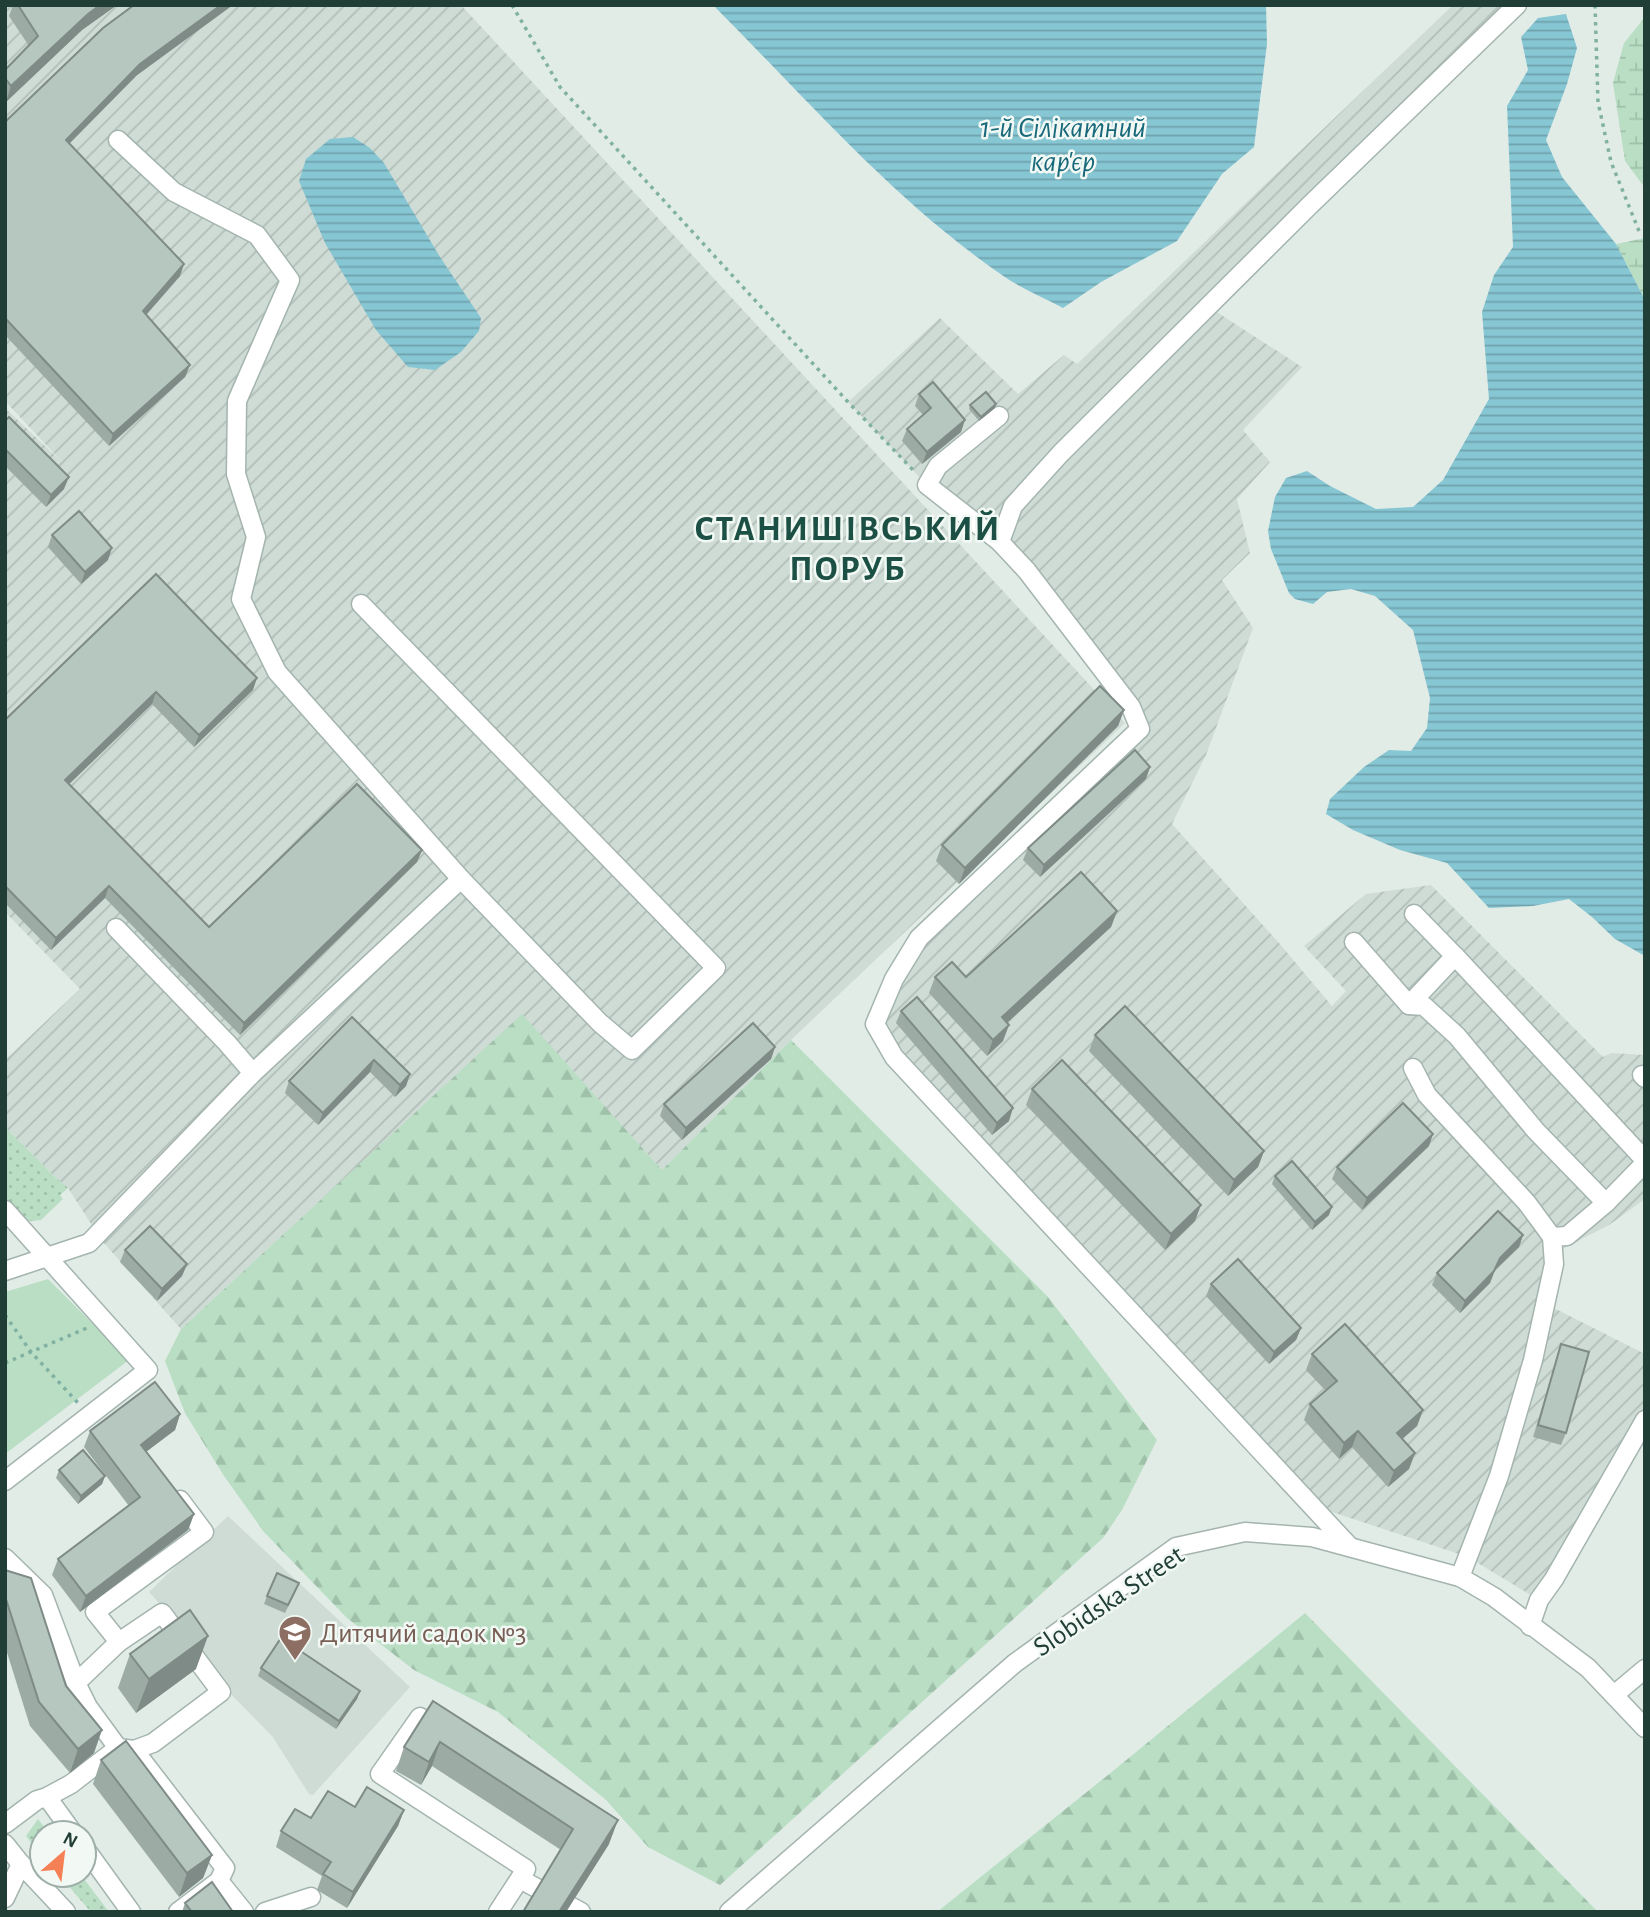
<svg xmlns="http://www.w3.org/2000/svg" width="1650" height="1917" font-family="'Alegreya Sans',sans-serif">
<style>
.built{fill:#cfdcd6}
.industrial{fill:url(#industrial-furrows)}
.grass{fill:url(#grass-dots)}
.forest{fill:url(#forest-firs)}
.wetland{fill:url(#wetland-marsh)}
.park{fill:#b9dec4}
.water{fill:url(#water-rules)}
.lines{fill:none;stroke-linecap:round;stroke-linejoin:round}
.minor-casing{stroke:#a4b4ae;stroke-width:21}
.path{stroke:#81b1a2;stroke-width:3.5;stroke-dasharray:3.5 5;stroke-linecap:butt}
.minor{stroke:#fff;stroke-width:18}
.wall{fill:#9daba5}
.shaded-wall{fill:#7f8b86}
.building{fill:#b6c7c0;stroke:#7f8b86;stroke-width:2}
.labels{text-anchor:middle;stroke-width:5;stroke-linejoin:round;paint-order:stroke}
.street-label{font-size:28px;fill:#213e36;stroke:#f2f9f5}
.education-label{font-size:28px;fill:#785e54;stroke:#f2f9f5;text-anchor:start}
.water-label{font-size:30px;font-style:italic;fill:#19697b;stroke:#f2f9f5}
.district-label{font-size:35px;font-weight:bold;letter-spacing:2px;fill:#1c5044;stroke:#f2f9f5}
</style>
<defs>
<pattern id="industrial-furrows" width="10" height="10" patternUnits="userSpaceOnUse" patternTransform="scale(1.75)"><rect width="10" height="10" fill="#cfdcd6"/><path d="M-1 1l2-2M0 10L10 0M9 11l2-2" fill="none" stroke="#b1beb8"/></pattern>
<pattern id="grass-dots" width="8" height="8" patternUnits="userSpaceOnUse" patternTransform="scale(1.75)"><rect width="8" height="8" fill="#b9dec4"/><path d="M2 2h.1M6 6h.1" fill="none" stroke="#9fc0a9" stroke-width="1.8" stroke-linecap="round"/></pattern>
<pattern id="forest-firs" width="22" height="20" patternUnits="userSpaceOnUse" patternTransform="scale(1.75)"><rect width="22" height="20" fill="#b9dec4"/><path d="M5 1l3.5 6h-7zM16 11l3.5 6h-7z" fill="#9fc0a9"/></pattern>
<pattern id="wetland-marsh" width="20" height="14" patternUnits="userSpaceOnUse" patternTransform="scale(1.75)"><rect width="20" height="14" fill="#b9dec4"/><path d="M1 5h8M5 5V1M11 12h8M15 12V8" fill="none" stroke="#9fc0a9"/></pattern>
<pattern id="water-rules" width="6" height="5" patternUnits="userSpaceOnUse" patternTransform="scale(1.75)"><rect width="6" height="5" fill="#87c6d3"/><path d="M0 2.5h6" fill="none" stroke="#6ea2ac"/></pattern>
</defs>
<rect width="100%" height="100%" fill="#e1ece7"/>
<!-- built -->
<polygon class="built" points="228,1516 410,1687 313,1795 309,1794 272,1736 224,1687 189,1637 149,1592"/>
<!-- industrial -->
<g class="industrial">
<polygon points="5,5 461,5 1125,723 791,1040 662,1170 522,1015 181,1329 102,1241 68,1188 54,1176 5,1127 5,1060 80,989 5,912 5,408 62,462 5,401"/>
<polygon points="1453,5 1517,5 1209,307 1302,367 1243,430 1270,462 1237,499 1250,553 1222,580 1253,628 1206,755 1172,824 1279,943 1332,1006 1346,991 1304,946 1366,894 1431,885 1603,1057 1611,1053 1645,1055 1645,1199 1609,1225 1543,1259 1554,1264 1546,1304 1645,1354 1645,1422 1539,1600 1468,1557 1311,1505 875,1024 919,938 1140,728 1026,571 927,485 848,402 940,318 1018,394 1064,355 1077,364"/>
</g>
<!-- grass -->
<g class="grass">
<polygon points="5,1127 54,1176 68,1188 60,1195 63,1199 41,1220 22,1222 5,1200"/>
<polygon points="38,1819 49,1833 42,1833 42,1856 26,1836"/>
<polygon points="59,1875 81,1875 109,1912 91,1912"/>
</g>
<!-- forest -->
<g class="forest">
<polygon points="522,1014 662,1170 791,1040 1048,1297 1157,1440 1122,1510 1103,1538 720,1885 648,1847 606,1800 498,1712 414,1670 347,1618 264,1532 224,1476 185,1413 165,1361 181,1329"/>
<polygon points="1305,1613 1598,1912 937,1912 1113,1771"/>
</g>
<!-- wetland -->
<g class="wetland">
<polygon points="1645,17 1645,188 1625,161 1613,83 1624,43"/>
<polygon points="1645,238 1645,300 1616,244"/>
</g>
<!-- park -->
<polygon class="park" points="48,1279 129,1360 5,1454 5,1292"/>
<!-- water -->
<g class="water">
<path d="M713 5H1266L1267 44 1254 147 1222 174 1177 241 1101 282 1063 308C1043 297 1020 288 1002 275 893 200 806 98 713 5Z"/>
<polygon points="1566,14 1577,48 1567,84 1546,140 1562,177 1616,244 1645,300 1645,956 1615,939 1592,917 1569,899 1533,906 1489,908 1447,863 1400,850 1353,830 1326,814 1330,799 1364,767 1389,750 1411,751 1427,728 1430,698 1413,630 1375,596 1351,589 1327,592 1313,604 1295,599 1289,593 1271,549 1268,531 1275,497 1286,478 1307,471 1330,486 1376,509 1413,507 1443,480 1489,399 1482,312 1494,275 1513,247 1507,106 1528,70 1521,37 1538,18"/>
<polygon points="353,137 370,148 384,163 440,257 481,318 479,331 461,352 435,370 408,367 376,330 325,243 299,181 306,159 330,139"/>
</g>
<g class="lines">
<defs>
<g id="minor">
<polyline points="118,140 174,192 257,235 290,280 237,401 236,474 256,537 241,599 277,672 461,879"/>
<polyline points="999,416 938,466 927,485 1000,542 1027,571 1131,707 1140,729 919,938 894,979 875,1024 894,1057 1350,1547"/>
<polyline points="1000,542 1013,506 1061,453 1310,205 1517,5"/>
<polyline points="1354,942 1409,1005 1424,1006 1457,1036 1536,1131 1606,1203 1567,1236 1552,1237"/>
<polyline points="1455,956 1645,1160"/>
<polyline points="1409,1005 1455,956 1414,914"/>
<polyline points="1413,1068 1427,1095 1527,1203 1552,1237 1554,1264 1533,1360 1499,1476 1460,1577"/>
<polyline points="253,1073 461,879 600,1023 632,1050 716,968 361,604"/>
<polyline points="1642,1075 1645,1078"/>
<polyline points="1606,1203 1645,1163"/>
<polyline points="5,1210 148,1370 5,1481"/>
<polyline points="5,1271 89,1243 253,1073 227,1043 116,928"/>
<polyline points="5,1558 43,1595 76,1683 119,1642 95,1612 204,1532 180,1500"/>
<polyline points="1530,1626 1539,1600 1554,1579 1645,1420"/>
<polyline points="76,1683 88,1707 118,1748 134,1750 153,1743 221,1692 162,1613 119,1642"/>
<polyline points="1614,1695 1645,1669"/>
<polyline points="420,1717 380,1774 526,1869 498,1912"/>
<polyline points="134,1750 225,1868 219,1881 178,1912"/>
<polyline points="47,1797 73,1833"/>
<polyline points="5,1824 37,1800 47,1797 71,1784 118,1748"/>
<polyline points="5,1844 21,1864 66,1912"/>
<polyline points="84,1847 131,1912"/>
<polyline points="520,1879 581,1912"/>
<polyline points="219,1881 244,1912"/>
<polyline points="5,1898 21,1864"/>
<polyline points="265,1912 311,1897"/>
<polyline points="729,1912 1015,1663 1176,1547 1245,1532 1312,1537 1460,1577 1494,1597 1588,1668 1645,1728"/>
</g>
</defs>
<!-- minor casing -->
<use href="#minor" class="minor-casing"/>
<!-- path -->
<g class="path">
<polyline points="512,5 560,87 848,402 914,471"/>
<polyline points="1595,5 1598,102 1611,162 1639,231"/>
<polyline points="5,1315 31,1352 79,1404"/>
<polyline points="5,1363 87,1328"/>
</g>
<!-- minor -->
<use href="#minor" class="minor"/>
</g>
<!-- wall -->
<g class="wall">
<polygon points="13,5 117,5 82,30 6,102 5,70 29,46 9,16"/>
<polygon points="136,76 69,144 180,276 146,315 190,365 185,377 109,446 5,335 5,122"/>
<polygon points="919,394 961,432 922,464 902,441 907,429 923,415 915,406"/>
<polygon points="970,405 995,408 979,421 969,409"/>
<polygon points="5,421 64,489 46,507 5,466"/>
<polygon points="52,535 108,560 81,584 48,547"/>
<polygon points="156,574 253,690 194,747 152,704 69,784 209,927 422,850 417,862 240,1035 105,898 51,950 5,903 5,720"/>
<polygon points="1124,710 1118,726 959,884 936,861 942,845"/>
<polygon points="1146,779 1040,877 1023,860 1028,848"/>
<polygon points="1117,911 1111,927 1007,1023 1003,1041 987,1056 929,993 935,977 966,977"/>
<polygon points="901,1011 1009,1121 992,1135 896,1023"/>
<polygon points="352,1017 410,1074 406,1086 395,1097 370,1072 318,1125 285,1093 289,1081"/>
<polygon points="1095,1035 1264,1151 1258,1167 1228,1196 1089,1051"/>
<polygon points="775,1047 771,1059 682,1140 660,1116 664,1104"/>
<polygon points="1032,1089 1195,1221 1165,1250 1026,1105"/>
<polygon points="1429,1146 1362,1210 1332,1179 1337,1167"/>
<polygon points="1275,1176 1329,1215 1312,1230 1272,1184"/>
<polygon points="1523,1235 1519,1247 1495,1270 1490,1283 1460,1313 1432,1285 1437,1273"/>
<polygon points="125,1250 187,1264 182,1276 157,1301 120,1262"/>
<polygon points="1211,1284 1301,1328 1296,1340 1269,1364 1206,1296"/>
<polygon points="1561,1344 1566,1433 1561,1445 1533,1437"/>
<polygon points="1312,1354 1423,1410 1417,1426 1402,1439 1415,1453 1409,1469 1388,1487 1352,1447 1339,1459 1304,1420 1310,1404 1326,1391 1306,1370"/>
<polygon points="180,1414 175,1430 146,1452 194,1514 188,1530 80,1612 52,1575 58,1559 129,1506 84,1447 90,1431"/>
<polygon points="59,1470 105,1476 102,1484 78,1504 56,1478"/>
<polygon points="5,1570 94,1753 70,1773 30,1726 5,1646"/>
<polygon points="296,1591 285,1613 264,1604 267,1596"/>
<polygon points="130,1654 196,1669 136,1713 118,1688"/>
<polygon points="261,1668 360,1691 357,1699 336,1729 258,1676"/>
<polygon points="433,1701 609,1844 566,1912 523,1912 561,1850 432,1766 421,1785 396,1771 404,1747"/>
<polygon points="101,1760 212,1855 203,1878 179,1897 93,1784"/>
<polygon points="355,1807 404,1810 398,1826 347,1908 317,1890 322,1876 276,1847 281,1831 311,1818"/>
<polygon points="185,1903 233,1912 182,1912"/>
</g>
<!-- shaded-wall -->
<g class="shaded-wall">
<polygon points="100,5 117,5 82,30 6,102 11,86 88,14"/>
<polygon points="221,5 233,5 136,76 61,152 66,140 140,64"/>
<polygon points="184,264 180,276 139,323 143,311"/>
<polygon points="190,365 185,377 109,446 113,434"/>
<polygon points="996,404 995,408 979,421 981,417"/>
<polygon points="965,420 961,432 922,464 927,452"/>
<polygon points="69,477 64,489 46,507 51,495"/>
<polygon points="112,548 108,560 81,584 85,572"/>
<polygon points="257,678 253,690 194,747 199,735"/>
<polygon points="156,692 152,704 61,792 65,780"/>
<polygon points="1124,710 1118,726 959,884 965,868"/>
<polygon points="1150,767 1146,779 1040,877 1044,865"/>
<polygon points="422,850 417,862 240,1035 244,1023"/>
<polygon points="109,886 105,898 51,950 56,938"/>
<polygon points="1117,911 1111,927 996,1033 1002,1017"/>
<polygon points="1009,1025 1003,1041 987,1056 993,1040"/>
<polygon points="775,1047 771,1059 682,1140 686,1128"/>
<polygon points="374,1060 370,1072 318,1125 323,1113"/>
<polygon points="410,1074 406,1086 395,1097 400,1085"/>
<polygon points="1013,1108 1009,1121 992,1135 997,1123"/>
<polygon points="1433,1134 1429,1146 1362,1210 1367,1198"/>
<polygon points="1264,1151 1258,1167 1228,1196 1234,1180"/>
<polygon points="1201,1205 1195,1221 1165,1250 1171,1234"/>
<polygon points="1332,1207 1329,1215 1312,1230 1315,1222"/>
<polygon points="1523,1235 1519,1247 1495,1270 1490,1283 1460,1313 1465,1301 1500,1258"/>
<polygon points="187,1264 182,1276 157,1301 162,1289"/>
<polygon points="1301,1328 1296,1340 1269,1364 1274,1352"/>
<polygon points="1423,1410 1417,1426 1391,1449 1397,1433"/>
<polygon points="180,1414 175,1430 135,1460 141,1445"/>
<polygon points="1358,1431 1352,1447 1339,1459 1344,1443"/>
<polygon points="1415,1453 1409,1469 1388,1487 1394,1471"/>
<polygon points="105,1476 102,1484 78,1504 81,1496"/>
<polygon points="194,1514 188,1530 80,1612 86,1596"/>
<polygon points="208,1636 196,1669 136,1713 149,1679"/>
<polygon points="360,1691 357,1699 336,1729 339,1721"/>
<polygon points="102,1730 94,1753 70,1773 78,1749"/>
<polygon points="440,1742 432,1766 421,1785 429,1762"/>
<polygon points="404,1810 398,1826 347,1908 353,1892"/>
<polygon points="618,1820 609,1844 566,1912 559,1912"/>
<polygon points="212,1855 203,1878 179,1897 187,1873"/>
</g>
<!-- building -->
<g class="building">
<polygon points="18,5 100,5 88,14 11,86 5,78 5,70 38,36"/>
<polygon points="134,5 221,5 140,64 66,140 184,264 143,311 190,365 113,434 5,318 5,122 103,28"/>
<polygon points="933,382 965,420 927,452 907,429 931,408 919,394"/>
<polygon points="986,392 996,404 981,417 970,405"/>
<polygon points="9,417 69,477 51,495 5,449 5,421"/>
<polygon points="79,511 112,548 85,572 52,535"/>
<polygon points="156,574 257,678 199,735 156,692 65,780 209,927 357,784 422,850 244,1023 109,886 56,938 5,886 5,720"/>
<polygon points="1100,686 1124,710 965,868 942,845"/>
<polygon points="1135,750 1150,767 1044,865 1028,848"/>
<polygon points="1081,872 1117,911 1002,1017 1009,1025 993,1040 935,977 952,962 966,977"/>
<polygon points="917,997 1013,1108 997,1123 901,1011"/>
<polygon points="1125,1006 1264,1151 1234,1180 1095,1035"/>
<polygon points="352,1017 410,1074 400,1085 374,1060 323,1113 289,1081"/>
<polygon points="753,1023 775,1047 686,1128 664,1104"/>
<polygon points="1062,1060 1201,1205 1171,1234 1032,1089"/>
<polygon points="1403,1103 1433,1134 1367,1198 1337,1167"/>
<polygon points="1292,1161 1332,1207 1315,1222 1275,1176"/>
<polygon points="1498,1211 1523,1235 1500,1258 1494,1271 1465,1301 1437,1273"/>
<polygon points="150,1226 187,1264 162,1289 125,1250"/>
<polygon points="1238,1259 1301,1328 1274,1352 1211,1284"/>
<polygon points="1345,1324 1423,1410 1397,1433 1415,1453 1394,1471 1358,1431 1344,1443 1310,1404 1337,1381 1312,1354"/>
<polygon points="1561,1344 1589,1352 1566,1433 1538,1425"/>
<polygon points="155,1382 180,1414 141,1445 194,1514 86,1596 58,1559 140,1497 90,1431"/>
<polygon points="83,1450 105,1476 81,1496 59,1470"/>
<polygon points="5,1570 31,1578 66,1686 102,1730 78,1749 39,1702 5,1596"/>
<polygon points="277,1573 299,1583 288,1605 267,1596"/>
<polygon points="190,1610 208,1636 149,1679 130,1654"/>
<polygon points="281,1638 360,1691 339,1721 261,1668"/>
<polygon points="433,1701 618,1820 559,1912 523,1912 573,1829 440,1742 429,1762 404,1747"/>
<polygon points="126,1741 212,1855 187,1873 101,1760"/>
<polygon points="367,1787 404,1810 353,1892 323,1874 331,1862 281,1831 295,1809 311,1818 328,1791 355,1807"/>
<polygon points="212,1882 233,1912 192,1912 185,1903"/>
</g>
<!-- icons -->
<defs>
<symbol id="school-pin" viewBox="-11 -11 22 30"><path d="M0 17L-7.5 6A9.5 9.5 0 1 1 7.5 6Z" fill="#8d6e63" stroke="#f2f9f5"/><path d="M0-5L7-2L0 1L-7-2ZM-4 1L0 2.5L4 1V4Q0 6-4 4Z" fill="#fff"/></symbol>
</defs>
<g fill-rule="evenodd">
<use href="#school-pin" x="276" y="1613" width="38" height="52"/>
</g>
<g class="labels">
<!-- street labels -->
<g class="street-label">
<text transform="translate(1108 1600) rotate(-34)" y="10">Slobidska Street</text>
</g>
<!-- education labels -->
<g class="education-label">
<text x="320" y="1642">Дитячий садок №3</text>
</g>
<!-- water labels -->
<g class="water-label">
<text x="1063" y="137">1-й Сілікатний<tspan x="1063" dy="34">кар'єр</tspan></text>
</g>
<!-- district labels -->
<g class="district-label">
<text x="848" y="540">СТАНИШІВСЬКИЙ<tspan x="848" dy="40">ПОРУБ</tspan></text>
</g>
</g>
<!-- border -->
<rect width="1650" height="1917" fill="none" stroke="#213e36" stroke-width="14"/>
<!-- north arrow -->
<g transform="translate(63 1854) rotate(28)"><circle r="33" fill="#f2f9f5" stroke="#9eaea9" stroke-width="2"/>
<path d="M0-5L12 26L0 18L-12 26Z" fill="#f68055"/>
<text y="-10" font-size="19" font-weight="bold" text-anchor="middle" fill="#213e36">N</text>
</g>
</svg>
